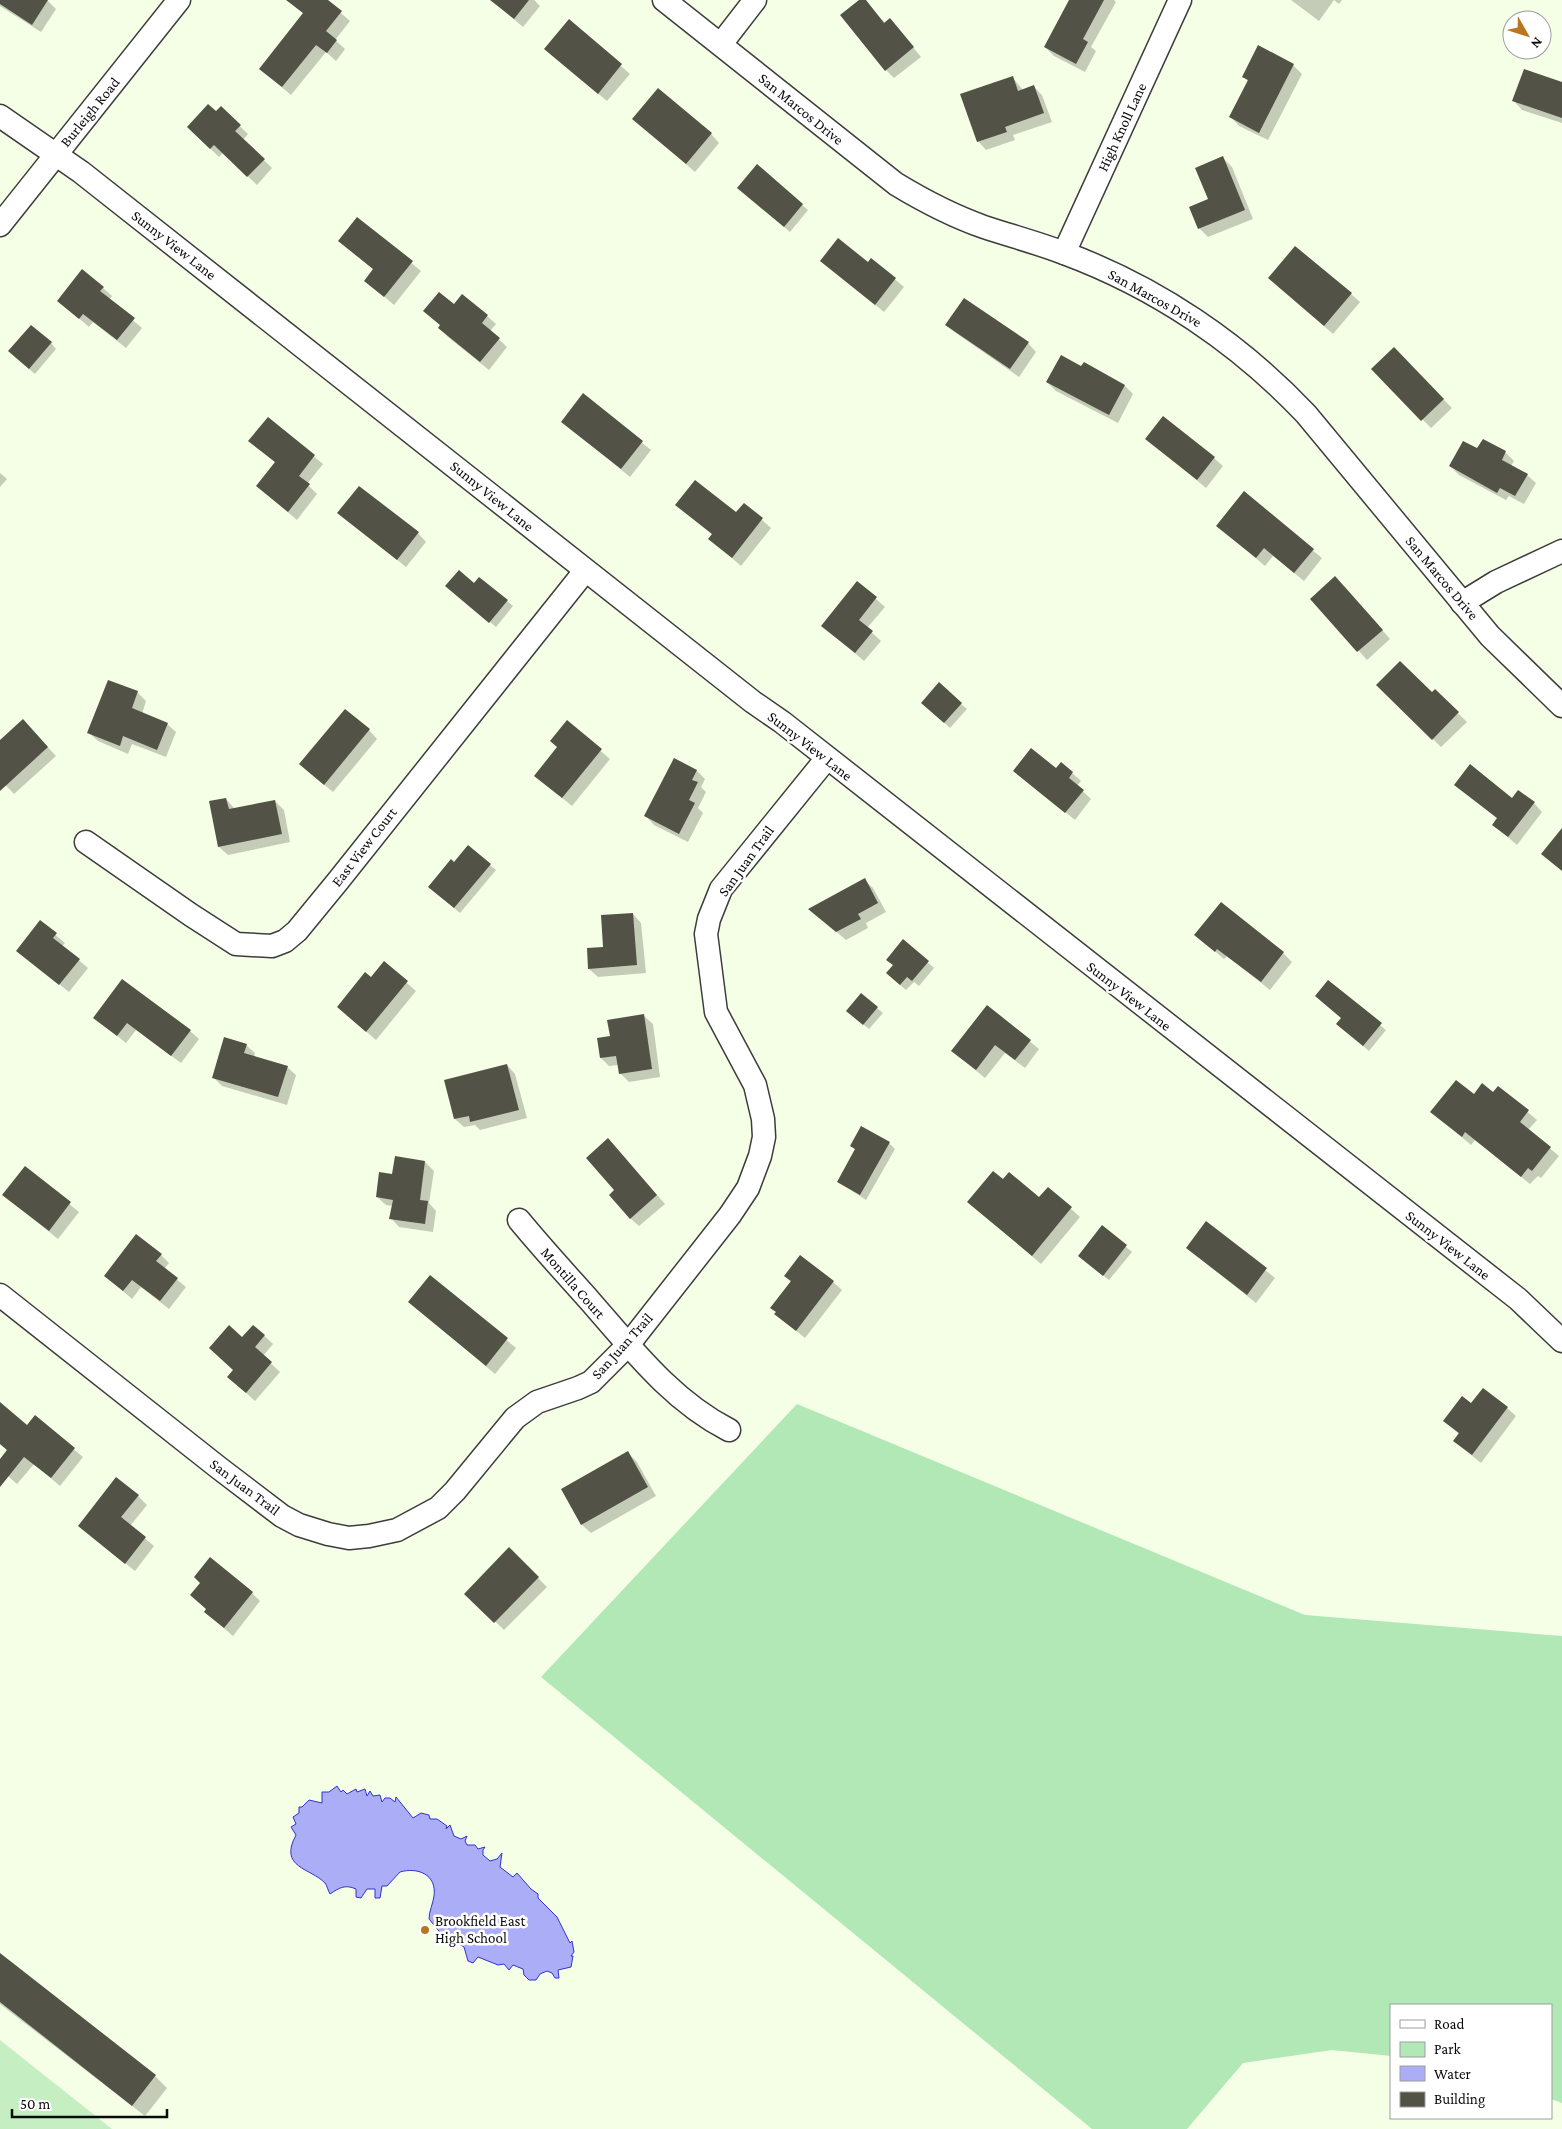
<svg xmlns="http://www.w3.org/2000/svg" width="1562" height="2129" font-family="'Crimson Pro',serif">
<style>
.green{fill:#b1e8b5}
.pitch{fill:#c5efc3}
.water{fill:#abadf6;stroke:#3232ce}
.shadow{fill:#0003}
.building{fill:#525246}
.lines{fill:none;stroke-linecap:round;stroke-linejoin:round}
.minor-casing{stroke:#3d3d3d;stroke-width:25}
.minor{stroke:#fff;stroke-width:22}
.poi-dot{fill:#b97522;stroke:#fff;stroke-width:2}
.labels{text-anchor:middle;stroke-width:5;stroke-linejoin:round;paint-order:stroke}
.street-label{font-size:15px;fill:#0a0a0a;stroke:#fff}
.poi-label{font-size:15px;fill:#0a0a0a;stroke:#fff;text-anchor:start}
</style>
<rect width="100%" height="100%" fill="#f5ffe6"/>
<!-- green -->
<polygon class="green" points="797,1404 1305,1615 1562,1636 1562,2103 1551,2099 1551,2005 1391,2005 1391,2056 1332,2050 1243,2063 1187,2129 1092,2129 541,1677"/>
<!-- pitch -->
<polygon class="pitch" points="0,2040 112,2129 0,2129"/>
<!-- water -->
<path class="water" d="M337 1786 341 1792 343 1790 347 1794 356 1789 357 1792 365 1789 367 1796 370 1791 373 1796 380 1795 382 1802 385 1798H390L395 1802 396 1797 413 1818 421 1813 429 1815 430 1819H437L447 1826 446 1829 450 1825 454 1836 461 1839 467 1836 465 1841 467 1845H475L478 1849 485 1847 483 1850V1855L490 1861 497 1859 502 1853 500 1867 513 1877 517 1873 531 1889 538 1894V1898L557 1917 570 1943 572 1941 574 1952 571 1956H573L571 1967 558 1970 559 1978H555L552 1973 547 1971 540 1974 536 1980H529L524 1975 523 1969 513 1965 509 1970 504 1964 498 1965 478 1957 473 1963 468 1961 464 1947 454 1941 452 1947 429 1919C429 1911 433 1904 434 1896 437 1874 417 1867 400 1872L387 1886H382L380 1898H375V1889H367L361 1898 356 1897V1889C345 1884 339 1888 330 1894 328 1891 327 1885 325 1883 311 1868 278 1868 296 1835L291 1827 296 1824 293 1817 299 1813V1807H302L309 1800 322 1803V1792H329Z"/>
<!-- shadow -->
<g class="shadow">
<polygon points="0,0 47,0 56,9 41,32 0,6"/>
<polygon points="287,0 326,0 350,21 335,40 345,49 336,61 326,52 291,95 260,69 304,14"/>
<polygon points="491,0 534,0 540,6 523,27"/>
<polygon points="861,0 865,0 885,23 890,19 921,57 894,78 886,70"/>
<polygon points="1070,0 1114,0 1116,2 1091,47 1096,51 1085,72 1054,56 1045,47"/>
<polygon points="1291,0 1342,0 1339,4 1334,0 1319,21"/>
<polygon points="569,21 630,74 607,101 554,57"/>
<polygon points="1293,65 1302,74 1268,140 1239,126 1231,117 1249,82 1243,76"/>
<polygon points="1012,77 1023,90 1034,87 1042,95 1052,122 1013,135 1015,140 986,150 978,141"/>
<polygon points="1562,83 1562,123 1522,110 1514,101"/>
<polygon points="221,108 248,134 243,140 272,168 257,185 223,153 219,157 197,136"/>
<polygon points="634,119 711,134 719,143 695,172"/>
<polygon points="1223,158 1232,167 1253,219 1208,237 1199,228"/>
<polygon points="757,165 808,210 790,232 744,193"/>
<polygon points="358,219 421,271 394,305 366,281 374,270 340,241"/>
<polygon points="871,259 904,287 884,312 821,261 868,264"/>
<polygon points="1278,286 1351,294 1360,302 1333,334"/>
<polygon points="103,288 112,296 109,300 142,328 126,348 93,322 89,327 59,301"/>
<polygon points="454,306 487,316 496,324 490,331 507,347 489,370 448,337 440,328 441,326 425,311"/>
<polygon points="947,325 1028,343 1036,352 1019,377 956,333"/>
<polygon points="51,343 56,349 35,374 15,357"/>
<polygon points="1394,349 1452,408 1431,428 1373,369"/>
<polygon points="1084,364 1125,386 1133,394 1118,423 1056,391 1047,382 1082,368"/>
<polygon points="583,395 651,450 630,477 563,422"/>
<polygon points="268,419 323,464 307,484 317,494 297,520 257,486 276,463 250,441"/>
<polygon points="1147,439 1214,458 1223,466 1206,488"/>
<polygon points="1478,450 1505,452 1514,461 1511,466 1527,475 1536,483 1524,504 1509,496 1506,500 1459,475 1450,466"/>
<polygon points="0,473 7,479 0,487"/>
<polygon points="1244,493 1322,558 1304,581 1273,556 1265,566 1218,526"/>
<polygon points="744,504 771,528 741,566 710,539 713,535 677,505 736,514"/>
<polygon points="339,513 418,533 426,542 406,567"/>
<polygon points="858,583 885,607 867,628 881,641 864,661 823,626"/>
<polygon points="474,584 507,601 513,606 496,627 452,591"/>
<polygon points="1344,586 1390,639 1367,660 1312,599"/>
<polygon points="109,681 138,693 146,701 142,714 167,724 176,732 166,757 132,744 128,754 98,741 89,733"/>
<polygon points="1378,685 1432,694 1435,691 1467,722 1441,747"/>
<polygon points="961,704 967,709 950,728 928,708"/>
<polygon points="567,722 610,759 572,806 545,784"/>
<polygon points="31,729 56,756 14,794 0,779 0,741"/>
<polygon points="369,730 377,739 333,792 310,773"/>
<polygon points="675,760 697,771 705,779 701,787 706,792 698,808 703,813 688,842 654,825 646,816"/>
<polygon points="1014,771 1072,773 1081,781 1077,786 1091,799 1075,820"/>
<polygon points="1456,785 1534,803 1542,812 1517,845 1494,825 1498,819"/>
<polygon points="226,799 235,809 275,801 284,810 290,842 228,855 219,847 210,802"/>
<polygon points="468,847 496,870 460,913 435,892"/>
<polygon points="864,880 873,888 886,912 866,923 868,928 846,940 819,917"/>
<polygon points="633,914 641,923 646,973 598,977 589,969"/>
<polygon points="40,922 65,943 62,946 88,968 69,992 18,951"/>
<polygon points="1196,935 1283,953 1292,962 1270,990 1227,956 1224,959"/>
<polygon points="903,941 934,968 919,986 914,982 906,990 893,979 894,966 888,960"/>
<polygon points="384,963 416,991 376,1040 338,1007 371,979"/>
<polygon points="1328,982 1386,1030 1369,1051 1337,1024 1343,1018"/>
<polygon points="987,1006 1039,1049 1025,1068 1005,1053 985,1078 952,1051"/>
<polygon points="877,1008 883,1013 869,1029 853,1016"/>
<polygon points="644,1016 653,1024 660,1077 629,1082 620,1073 619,1065 609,1066 601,1058 611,1037"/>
<polygon points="95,1018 190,1031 199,1039 181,1063 136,1030 126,1043"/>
<polygon points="246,1045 255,1053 254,1057 287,1067 296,1075 287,1105 222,1086 214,1078"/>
<polygon points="507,1065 515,1074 527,1118 480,1130 475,1125 464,1127 455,1119"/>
<polygon points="1498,1087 1537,1120 1528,1130 1559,1156 1541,1178 1538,1176 1530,1184 1475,1140 1471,1145 1432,1112 1474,1096 1493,1094"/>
<polygon points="889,1143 895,1149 866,1200 838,1182 856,1150 852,1146"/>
<polygon points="617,1149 665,1204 639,1226 630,1218 615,1190"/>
<polygon points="425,1162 434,1171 429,1203 436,1211 433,1232 399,1227 391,1218 393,1206 386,1205 377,1197 394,1175"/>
<polygon points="25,1168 79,1212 58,1239 4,1195"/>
<polygon points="1048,1188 1080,1217 1041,1264 969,1202 1039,1199"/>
<polygon points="1207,1223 1275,1278 1256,1303 1187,1248"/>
<polygon points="1103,1227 1132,1252 1109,1280 1085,1261"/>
<polygon points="161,1255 169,1263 164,1269 186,1287 169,1309 141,1287 132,1299 106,1276"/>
<polygon points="430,1276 516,1348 495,1374 409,1302"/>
<polygon points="785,1276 833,1282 842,1290 805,1338 776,1314 791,1282"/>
<polygon points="254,1326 273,1344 263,1356 280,1372 255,1401 237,1385 234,1370 242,1339"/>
<polygon points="1472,1405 1507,1408 1516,1416 1481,1463 1454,1441 1459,1434 1444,1421"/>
<polygon points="0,1406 28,1426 35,1417 83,1457 60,1486 34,1464 17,1484 0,1469 0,1461 8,1451 0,1444"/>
<polygon points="628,1453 637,1462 656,1496 591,1533 582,1525 563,1489"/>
<polygon points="138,1496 147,1505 130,1526 154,1546 135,1571 79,1526"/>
<polygon points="509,1549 547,1587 504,1630 466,1593"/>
<polygon points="252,1593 260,1601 233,1636 205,1612"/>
<polygon points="0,1955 155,2076 167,2088 145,2116 0,2004"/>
</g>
<!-- building -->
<g class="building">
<polygon points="0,0 48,0 32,25 0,4"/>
<polygon points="286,0 328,0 342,11 326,31 337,40 327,53 316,45 282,87 259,69 303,13"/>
<polygon points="490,0 529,0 514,19"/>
<polygon points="859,0 866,0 884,23 890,18 914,47 885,71 840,15"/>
<polygon points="1069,0 1104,0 1083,39 1088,42 1076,64 1044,47"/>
<polygon points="569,19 622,64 598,94 544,49"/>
<polygon points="1258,45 1294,64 1259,133 1229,117 1248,80 1242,77"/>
<polygon points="1524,69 1562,82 1562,118 1512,101"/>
<polygon points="1013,76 1018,91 1034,85 1044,113 1005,127 1007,132 977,142 960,94"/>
<polygon points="658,88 712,133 686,164 632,119"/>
<polygon points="208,104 216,111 221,106 241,125 235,131 265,159 247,177 214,145 210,149 187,127"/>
<polygon points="1223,156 1245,210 1198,229 1189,207 1208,199 1195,168"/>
<polygon points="757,164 803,204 784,227 737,188"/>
<polygon points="357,217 413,261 384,297 364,281 373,269 338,241"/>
<polygon points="838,238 868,262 871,258 896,278 875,305 820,261"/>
<polygon points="1295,246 1352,293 1324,326 1268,278"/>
<polygon points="82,269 104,287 100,291 135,318 117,340 83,314 79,319 57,301"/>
<polygon points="439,292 454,304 462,294 488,315 482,323 500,338 480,362 438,328 440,325 423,311"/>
<polygon points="964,298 1029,342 1010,369 945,325"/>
<polygon points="31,325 52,342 29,369 8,351"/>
<polygon points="1394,347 1444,399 1421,421 1371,369"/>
<polygon points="1061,355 1081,366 1084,362 1125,385 1109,415 1046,382"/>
<polygon points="583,393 643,441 621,469 561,422"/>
<polygon points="1163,416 1215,457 1197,480 1145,439"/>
<polygon points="268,417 315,455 299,476 310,484 288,512 256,486 275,462 248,441"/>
<polygon points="1483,439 1506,451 1502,460 1528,474 1515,496 1500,488 1497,493 1449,466 1463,441 1477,448"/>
<polygon points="695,480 736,512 744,503 763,518 732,558 708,539 712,534 675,505"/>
<polygon points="359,486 419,532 397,560 337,513"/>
<polygon points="1244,491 1314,549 1294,573 1264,548 1256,558 1216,526"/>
<polygon points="459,570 474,583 479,577 508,600 489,623 445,586"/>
<polygon points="1335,576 1383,630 1357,652 1310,599"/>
<polygon points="857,581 877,597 859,620 873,631 855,653 821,626"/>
<polygon points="1400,661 1432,692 1435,689 1459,712 1432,740 1376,685"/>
<polygon points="108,680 138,691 132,708 168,723 157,750 123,736 120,746 87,733"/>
<polygon points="939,682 962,703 944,723 921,703"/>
<polygon points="345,709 370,729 324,785 299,764"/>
<polygon points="23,719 48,747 0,791 0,740"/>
<polygon points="567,720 602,749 562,798 534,776 557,747 550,741"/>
<polygon points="1031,748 1056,768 1061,762 1073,772 1069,778 1084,790 1065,813 1013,771"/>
<polygon points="674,758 697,770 692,780 698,782 689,800 695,803 679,834 644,816"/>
<polygon points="1470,764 1512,798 1518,790 1535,802 1508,837 1492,825 1497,818 1454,785"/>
<polygon points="226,798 229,809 275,800 282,834 218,847 209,801"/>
<polygon points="1562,828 1562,871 1541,854"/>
<polygon points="468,845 491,864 454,908 428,887 451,859 454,862"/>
<polygon points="865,878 878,903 858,914 861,919 836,932 808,909"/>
<polygon points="1221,902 1284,952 1261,982 1217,949 1215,952 1194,935"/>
<polygon points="633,913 637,965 588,969 587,948 603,947 601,915"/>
<polygon points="40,920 57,933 53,938 80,959 59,985 16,951"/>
<polygon points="903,939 929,961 912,981 907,977 900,985 886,973 893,965 886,960"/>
<polygon points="384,961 408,981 366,1032 337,1007 365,972 371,977"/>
<polygon points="122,979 191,1030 171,1056 127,1023 117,1036 93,1018"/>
<polygon points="1328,980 1382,1023 1363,1046 1336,1024 1341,1018 1315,996"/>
<polygon points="861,993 878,1007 863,1025 846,1011"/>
<polygon points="987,1005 1031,1040 1015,1060 995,1045 976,1070 951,1051"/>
<polygon points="644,1014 652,1069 619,1074 616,1056 600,1058 597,1038 610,1036 607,1020"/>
<polygon points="224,1037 247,1044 244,1053 288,1066 278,1097 212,1078"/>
<polygon points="507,1064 519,1110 470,1122 469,1116 454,1119 444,1080"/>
<polygon points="1456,1080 1474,1094 1482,1083 1493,1092 1498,1086 1529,1110 1520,1122 1551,1147 1532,1171 1528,1168 1521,1177 1465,1132 1462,1137 1430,1112"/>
<polygon points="861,1126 890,1142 860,1195 837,1182 855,1149 850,1146"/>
<polygon points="608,1138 657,1195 630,1219 609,1195 614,1190 586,1158"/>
<polygon points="395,1156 425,1161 420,1200 428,1201 425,1224 389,1219 393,1200 376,1197 379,1172 392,1174"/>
<polygon points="25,1166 71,1202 49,1231 2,1195"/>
<polygon points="993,1171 1003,1179 1009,1172 1039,1197 1048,1187 1072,1207 1032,1256 967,1202"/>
<polygon points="1206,1221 1267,1268 1247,1295 1186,1248"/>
<polygon points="1102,1225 1127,1245 1103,1276 1078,1256"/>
<polygon points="136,1234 162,1254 156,1261 178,1278 160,1301 132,1280 123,1291 104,1276"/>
<polygon points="800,1255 834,1281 796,1331 774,1314 776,1312 770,1308 791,1281 784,1276"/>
<polygon points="430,1275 508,1338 486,1366 408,1302"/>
<polygon points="229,1325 242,1337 253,1325 265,1335 255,1347 272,1362 246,1393 227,1377 233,1370 209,1348"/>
<polygon points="1483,1388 1508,1407 1472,1455 1453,1441 1459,1433 1443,1421 1462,1396 1471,1403"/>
<polygon points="0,1402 27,1425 35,1415 75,1448 51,1478 24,1457 0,1487 0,1459 7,1450 0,1444"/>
<polygon points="628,1451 648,1487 581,1525 561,1489"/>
<polygon points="116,1477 139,1495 121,1517 146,1537 125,1564 78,1526"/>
<polygon points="509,1547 539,1577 494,1623 464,1594"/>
<polygon points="210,1557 253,1592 224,1628 204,1612 206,1609 190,1595 200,1583 194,1577"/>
<polygon points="0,1953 156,2075 132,2106 0,2002"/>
</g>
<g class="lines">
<defs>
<g id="minor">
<path d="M664 0 896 184C924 201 953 216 984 227 1011 236 1038 243 1064 253 1156 287 1239 343 1306 414L1490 636 1562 706"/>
<polyline points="721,44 755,0"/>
<polyline points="0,116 81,172 753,702 782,722 1518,1299 1562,1341"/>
<polyline points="0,225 179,0"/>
<polyline points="1064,253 1180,0"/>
<polyline points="1462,603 1496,582 1562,551"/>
<polyline points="86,842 191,915 236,944 272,946 285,941 297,931 338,881 585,571"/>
<path d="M519 1220C542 1248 566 1274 590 1301 632 1349 672 1401 729 1430"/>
<polyline points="0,1295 219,1468 282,1516 299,1525 328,1534 349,1538 369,1536 397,1530 438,1508 455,1491 515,1418 537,1402 578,1388 591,1382 628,1345 730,1215 748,1188 760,1156 764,1137 763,1119 755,1085 716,1012 706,934 709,919 721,889 827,758"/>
</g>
</defs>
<!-- minor casing -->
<use href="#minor" class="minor-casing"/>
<!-- minor -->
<use href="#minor" class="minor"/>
</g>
<!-- markers -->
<circle class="poi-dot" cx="425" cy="1930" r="5"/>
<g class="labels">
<!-- street labels -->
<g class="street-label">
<text transform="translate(801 109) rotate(39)" y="5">San Marcos Drive</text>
<text transform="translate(90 112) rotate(-51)" y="5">Burleigh Road</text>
<text transform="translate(1122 127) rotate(-65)" y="5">High Knoll Lane</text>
<text transform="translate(174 245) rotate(38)" y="5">Sunny View Lane</text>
<text transform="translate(1155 298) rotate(29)" y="5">San Marcos Drive</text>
<text transform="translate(492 496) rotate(39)" y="5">Sunny View Lane</text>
<text transform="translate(1442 578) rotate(50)" y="5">San Marcos Drive</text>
<text transform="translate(810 746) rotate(38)" y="5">Sunny View Lane</text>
<text transform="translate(364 847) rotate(-52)" y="5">East View Court</text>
<text transform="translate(746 861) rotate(-54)" y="5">San Juan Trail</text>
<text transform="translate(1129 996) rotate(38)" y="5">Sunny View Lane</text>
<text transform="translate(1448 1245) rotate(38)" y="5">Sunny View Lane</text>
<text transform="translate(573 1283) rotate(49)" y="5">Montilla Court</text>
<text transform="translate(622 1346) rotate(-48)" y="5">San Juan Trail</text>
<text transform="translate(245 1487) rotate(37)" y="5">San Juan Trail</text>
</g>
<!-- poi labels -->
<g class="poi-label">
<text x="435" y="1926">Brookfield East<tspan x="435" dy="17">High School</tspan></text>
</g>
</g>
<!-- legend -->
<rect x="1390" y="2004" width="162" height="115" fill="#ffffff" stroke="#9d9d9d"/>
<rect x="1400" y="2020" width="25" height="8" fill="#ffffff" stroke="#9d9d9d"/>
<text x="1434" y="2029" font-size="15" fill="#0a0a0a">Road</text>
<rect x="1400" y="2042" width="25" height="15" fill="#b1e8b5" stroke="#9d9d9d"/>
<text x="1434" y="2054" font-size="15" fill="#0a0a0a">Park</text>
<rect x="1400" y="2066" width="25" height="15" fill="#abadf6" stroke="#9d9d9d"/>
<text x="1434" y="2079" font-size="15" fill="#0a0a0a">Water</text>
<rect x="1400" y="2092" width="25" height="15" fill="#525246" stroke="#9d9d9d"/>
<text x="1434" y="2104" font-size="15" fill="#0a0a0a">Building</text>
<!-- north arrow -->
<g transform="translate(1527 35) rotate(129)"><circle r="24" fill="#ffffff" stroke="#9d9d9d"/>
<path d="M0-4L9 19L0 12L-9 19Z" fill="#b97522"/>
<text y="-8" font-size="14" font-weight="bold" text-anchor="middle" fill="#0a0a0a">N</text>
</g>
<!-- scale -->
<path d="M12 2109v8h155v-8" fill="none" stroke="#0a0a0a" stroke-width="2.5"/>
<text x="20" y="2109" font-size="15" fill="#0a0a0a" stroke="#ffffff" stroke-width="4" paint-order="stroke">50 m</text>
</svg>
